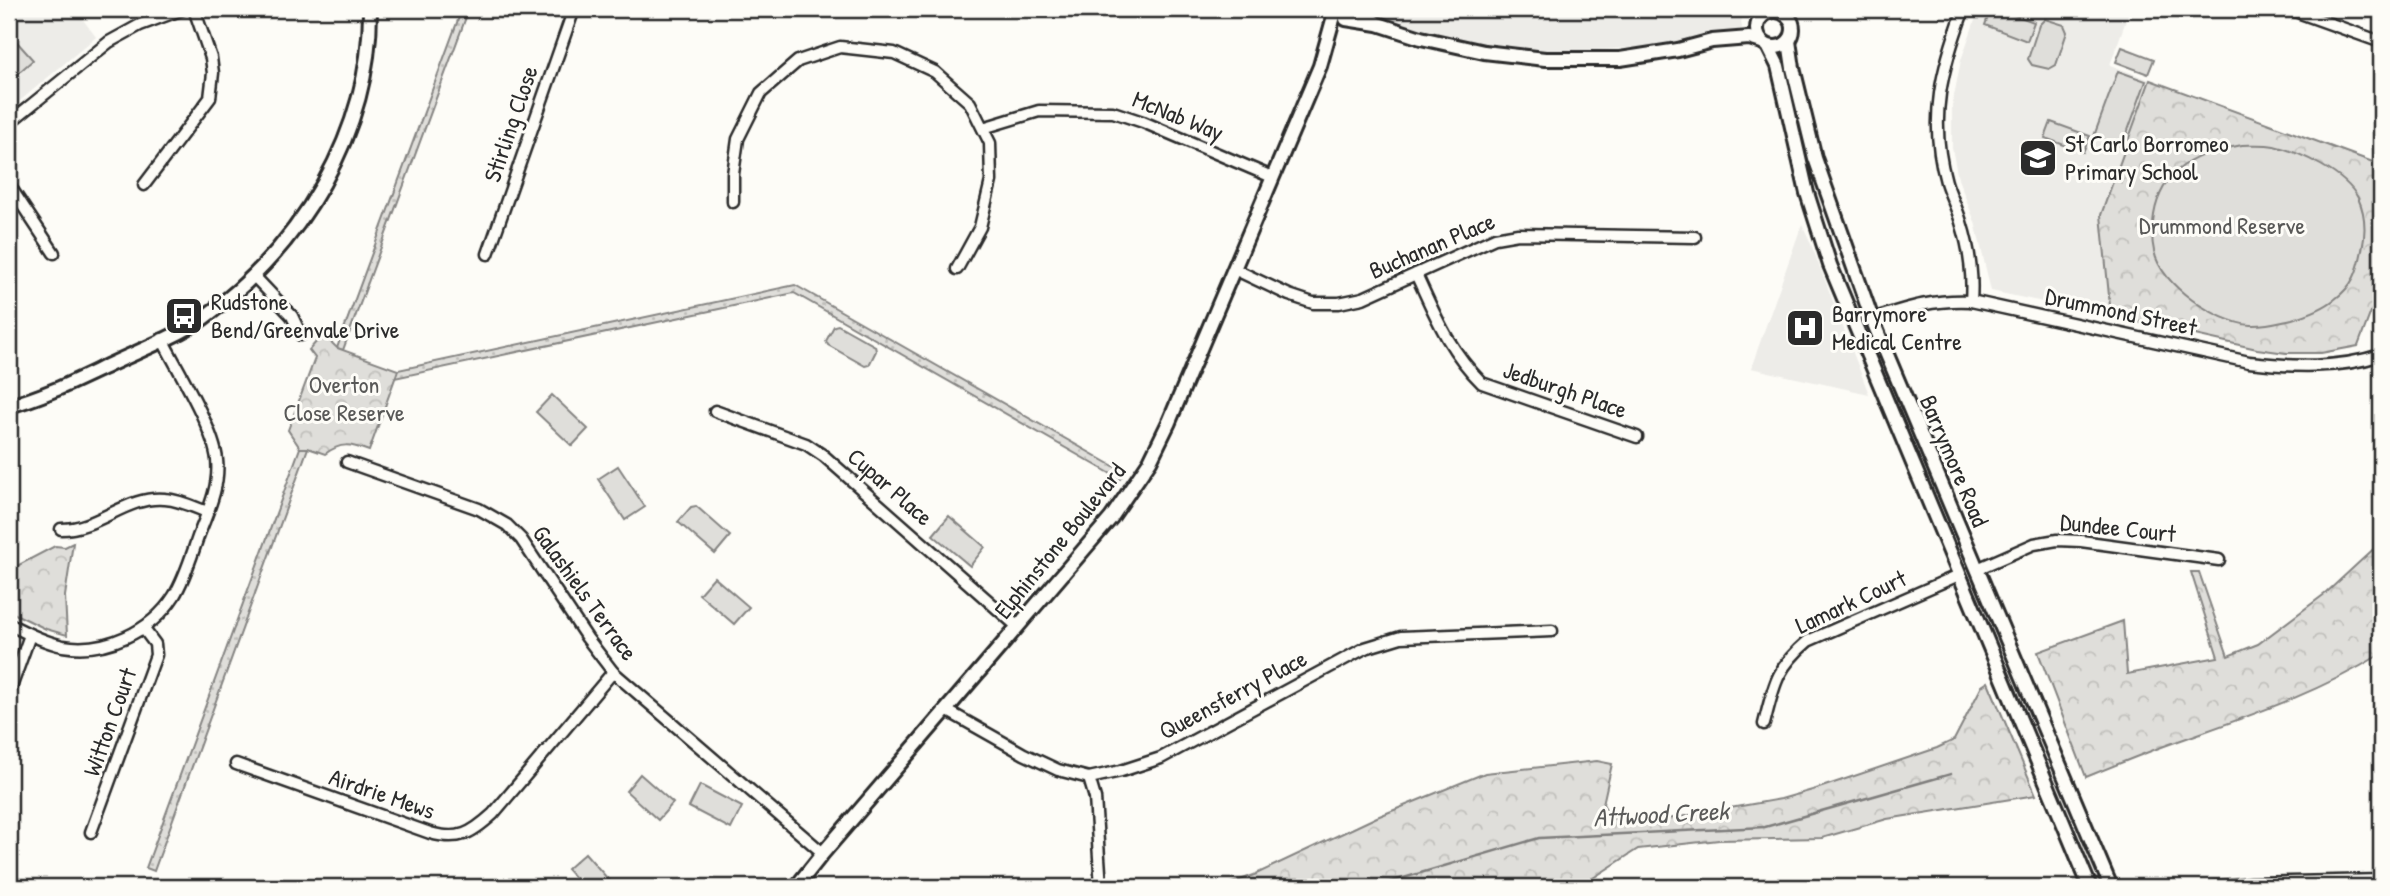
<svg xmlns="http://www.w3.org/2000/svg" width="2390" height="896" font-family="'Patrick Hand',sans-serif">
<style>
.built{fill:#edece8}
.grass{fill:url(#grass-dots);stroke:#858482;stroke-width:2}
.forest{fill:url(#forest-crowns);stroke:#858482;stroke-width:2}
.garden{fill:#dfdeda;stroke:#858482;stroke-width:2}
.lines{fill:none;stroke-linecap:round;stroke-linejoin:round}
.stream{stroke:#7e7d7b;stroke-width:2.5}
.minor-casing{stroke:#2b2b2b;stroke-width:15}
.tertiary-casing{stroke:#2b2b2b;stroke-width:18}
.minor{stroke:#fdfcf7;stroke-width:10}
.tertiary{stroke:#fdfcf7;stroke-width:12}
.labels{text-anchor:middle;stroke-width:6;stroke-linejoin:round;paint-order:stroke}
.street-label{font-size:24px;fill:#2b2b2b;stroke:#fdfcf7}
.poi-label{font-size:24px;fill:#2b2b2b;stroke:#fdfcf7;text-anchor:start}
.park-label{font-size:24px;fill:#585857;stroke:#fdfcf7}
.water-label{font-size:26px;font-style:italic;fill:#5b5b5a;stroke:#fdfcf7}
</style>
<defs>
<pattern id="grass-dots" width="8" height="8" patternUnits="userSpaceOnUse" patternTransform="scale(1.75)"><rect width="8" height="8" fill="#dfdeda"/><path d="M2 2h.1M6 6h.1" fill="none" stroke="#c0bfbb" stroke-width="1.8" stroke-linecap="round"/></pattern>
<pattern id="forest-crowns" width="20" height="18" patternUnits="userSpaceOnUse" patternTransform="scale(1.75)"><rect width="20" height="18" fill="#dfdeda"/><path d="M2 6a3 3 0 1 1 6 0M12 15a3 3 0 1 1 6 0" fill="none" stroke="#c0bfbb"/></pattern>
</defs>
<rect width="100%" height="100%" fill="#fdfcf7"/>
<filter id="ink" filterUnits="userSpaceOnUse"><feTurbulence type="fractalNoise" baseFrequency=".0143" numOctaves="2"/><feDisplacementMap in="SourceGraphic" scale="14" xChannelSelector="R" yChannelSelector="G"/><feConvolveMatrix kernelMatrix="1 2 1 2 8 2 1 2 1" color-interpolation-filters="sRGB"/></filter>
<g filter="url(#ink)">
<!-- built -->
<g class="built">
<polygon points="9,9 75,9 96,37 9,110"/>
<polygon points="1366,9 1745,9 1741,22 1742,28 1738,30 1643,47 1566,52 1504,48 1451,38 1384,17"/>
<polygon points="1979,9 2130,9 2110,65 2150,80 2101,215 2111,316 1991,291 1975,222 1958,179 1952,148 1952,106 1961,60"/>
<polygon points="1802,224 1809,239 1869,394 1751,368"/>
</g>
<!-- grass -->
<g class="grass">
<polygon points="462,9 469,9 343,350 337,348"/>
<polygon points="795,285 1124,472 1120,479 794,293 395,378 398,370"/>
<polygon points="300,448 308,448 154,871 146,868"/>
</g>
<!-- forest -->
<g class="forest">
<polygon points="2150,80 2381,165 2381,285 2358,346 2321,353 2286,353 2257,349 2111,316 2101,215"/>
<path d="M327 338 337 348 398 370 369 451C350 444 341 442 325 454L308 448H300L288 430 315 358 309 350 317 341Z"/>
<path d="M2381 542V654C2313 696 2242 718 2167 745 2140 755 2113 766 2086 777L2038 652 2123 621 2127 674 2218 657 2191 572H2199L2228 656 2258 644 2326 593Z"/>
<polygon points="73,543 65,596 67,635 46,629 9,611 9,572 13,568 55,546 65,547"/>
<polygon points="1988,682 2036,795 1887,819 1822,838 1719,840 1638,849 1579,887 1221,887 1254,875 1377,817 1485,773 1597,761 1612,764 1603,804 1611,818 1634,825 1781,799 1816,789 1937,748 1954,740 1982,686"/>
</g>
<!-- garden -->
<g class="garden">
<polygon points="1991,9 1998,9 2034,22 2027,41 1985,25"/>
<polygon points="2045,19 2064,25 2067,32 2056,65 2049,69 2032,65 2028,59 2039,25"/>
<polygon points="9,33 33,60 16,75 9,66"/>
<polygon points="2122,47 2154,59 2148,74 2116,62"/>
<polygon points="2118,71 2146,81 2122,147 2094,136"/>
<polygon points="2051,122 2090,136 2083,152 2045,138"/>
<path d="M2242 145C2253 145 2264 144 2274 146 2300 152 2346 174 2358 198 2366 215 2366 232 2362 250 2358 271 2353 286 2335 299 2323 309 2306 315 2292 319 2278 322 2264 326 2250 325 2217 322 2161 286 2154 251 2151 239 2152 227 2154 215 2157 196 2167 177 2183 166 2201 153 2221 149 2242 145Z"/>
<polygon points="838,325 875,346 876,351 869,365 865,366 828,345 826,341 834,326"/>
<polygon points="552,395 588,429 572,446 536,412"/>
<polygon points="618,466 645,507 625,520 598,479"/>
<polygon points="696,506 730,536 715,554 678,522 691,507"/>
<polygon points="949,516 985,547 970,566 933,535"/>
<polygon points="714,577 749,607 734,624 699,594"/>
<polygon points="640,774 673,803 658,820 626,791"/>
<polygon points="700,785 742,807 731,829 689,807"/>
<polygon points="585,853 615,887 583,887 567,869"/>
</g>
<g class="lines">
<!-- stream -->
<polyline class="stream" points="1373,887 1539,838 1765,827 1951,774"/>
<defs>
<g id="minor">
<path d="M1964 9C1942 68 1928 118 1946 182 1950 195 1957 208 1961 222 1969 247 1973 275 1971 301"/>
<polyline points="2289,9 2381,42"/>
<polyline points="9,123 109,42 140,25 183,9"/>
<polyline points="983,128 1039,111 1113,112 1143,122 1272,177"/>
<polyline points="9,185 54,253"/>
<polyline points="144,185 210,98 213,73 211,58 194,9"/>
<polyline points="733,202 733,174 738,139 761,93 798,61 840,47 894,53 935,72 970,103 990,143 991,181 980,227 957,269"/>
<polyline points="488,254 574,9"/>
<polyline points="1234,269 1289,295 1313,303 1339,303 1363,298 1495,238 1518,234 1695,237"/>
<path d="M1416 274C1436 317 1448 349 1482 383L1637 437"/>
<polyline points="253,275 292,316 301,335"/>
<path d="M1872 319C1907 308 1933 299 1971 301L2249 362C2293 367 2338 369 2381 355"/>
<polyline points="715,411 806,444 824,456 1018,627"/>
<polyline points="347,462 479,509 507,525 521,539 587,638 613,672 823,853"/>
<path d="M61 529C99 529 127 495 165 499 180 500 194 507 207 512"/>
<polyline points="1977,569 2034,544 2057,540 2081,541 2219,560"/>
<path d="M9 624C26 633 44 642 63 646 105 653 151 632 174 596 185 578 191 557 198 537 207 513 220 487 217 460 214 429 178 370 162 339"/>
<polyline points="9,693 30,635"/>
<polyline points="946,710 1024,754 1058,770 1089,778 1121,771 1161,758 1365,648 1401,637 1552,631"/>
<path d="M1764 724C1774 685 1776 668 1808 641L1959 575"/>
<path d="M236 764 430 833C459 841 471 834 493 814L613 672"/>
<polyline points="1089,778 1095,798 1101,887"/>
<polyline points="91,832 156,655 155,644 143,628"/>
<polyline points="2215,887 2250,883 2381,880"/>
</g>
<g id="tertiary">
<polyline points="1356,9 1375,22"/>
<circle cx="1775" cy="29" r="18"/>
<polyline points="1346,19 1378,24 1421,38 1484,52 1545,59 1620,59 1678,50 1712,41 1749,38 1762,42"/>
<polyline points="1789,41 1793,68 1815,158 1872,319 2111,887"/>
<polyline points="1768,46 1778,66 1807,193 1830,265 2090,887"/>
<path d="M9 406C43 397 75 381 107 366 136 352 176 337 202 319 301 248 371 132 370 9"/>
<polyline points="796,887 823,853 1111,518 1150,461 1169,422 1320,66 1334,16"/>
</g>
</defs>
<!-- minor casing -->
<use href="#minor" class="minor-casing"/>
<!-- tertiary casing -->
<use href="#tertiary" class="tertiary-casing"/>
<!-- minor -->
<use href="#minor" class="minor"/>
<!-- tertiary -->
<use href="#tertiary" class="tertiary"/>
</g>
</g>
<!-- icons -->
<defs>
<symbol id="school-square" viewBox="-11 -11 22 22"><rect x="-9" y="-9" width="18" height="18" rx="4" fill="#2b2b2b" stroke="#fdfcf7"/><path d="M0-5L7-2L0 1L-7-2ZM-4 1L0 2.5L4 1V4Q0 6-4 4Z" fill="#fff"/></symbol>
<symbol id="bus-square" viewBox="-11 -11 22 22"><rect x="-9" y="-9" width="18" height="18" rx="4" fill="#2b2b2b" stroke="#fdfcf7"/><path d="M-5-6H5V4H4V6H2V4H-2V6H-4V4H-5ZM-3.5-4V0h7V-4ZM-3.5 1.2v1.5H-2V1.2ZM2 1.2v1.5H3.5V1.2Z" fill="#fff"/></symbol>
<symbol id="hospital-square" viewBox="-11 -11 22 22"><rect x="-9" y="-9" width="18" height="18" rx="4" fill="#2b2b2b" stroke="#fdfcf7"/><path d="M-5-5h3v3.5h4V-5h3V5h-3V1.5h-4V5h-3Z" fill="#fff"/></symbol>
</defs>
<g fill-rule="evenodd">
<use href="#school-square" x="2016" y="136" width="44" height="44"/>
<use href="#bus-square" x="162" y="294" width="44" height="44"/>
<use href="#hospital-square" x="1783" y="306" width="44" height="44"/>
</g>
<g class="labels">
<!-- street labels -->
<g class="street-label">
<text transform="translate(1178 116) rotate(22)" y="8">McNab Way</text>
<text transform="translate(511 124) rotate(-71)" y="8">Stirling Close</text>
<text transform="translate(1432 246) rotate(-23)" y="8">Buchanan Place</text>
<text transform="translate(2121 312) rotate(12)" y="8">Drummond Street</text>
<text transform="translate(1565 390) rotate(19)" y="8">Jedburgh Place</text>
<text transform="translate(1954 461) rotate(67)" y="8">Barrymore Road</text>
<text transform="translate(890 487) rotate(41)" y="8">Cupar Place</text>
<text transform="translate(2118 528) rotate(6)" y="8">Dundee Court</text>
<text transform="translate(1060 541) rotate(-51)" y="8">Elphinstone Boulevard</text>
<text transform="translate(585 593) rotate(54)" y="8">Galashiels Terrace</text>
<text transform="translate(1851 602) rotate(-25)" y="8">Lamark Court</text>
<text transform="translate(1233 695) rotate(-28)" y="8">Queensferry Place</text>
<text transform="translate(110 722) rotate(-70)" y="8">Witton Court</text>
<text transform="translate(382 794) rotate(19)" y="8">Airdrie Mews</text>
</g>
<!-- poi labels -->
<g class="poi-label">
<text x="2065" y="152">St Carlo Borromeo<tspan x="2065" dy="28">Primary School</tspan></text>
<text x="211" y="310">Rudstone<tspan x="211" dy="28">Bend/Greenvale Drive</tspan></text>
<text x="1832" y="322">Barrymore<tspan x="1832" dy="28">Medical Centre</tspan></text>
</g>
<!-- park labels -->
<g class="park-label">
<text x="2222" y="234">Drummond Reserve</text>
<text x="344" y="393">Overton<tspan x="344" dy="28">Close Reserve</tspan></text>
</g>
<!-- water labels -->
<g class="water-label">
<text transform="translate(1661 814) rotate(-3)" y="9">Attwood Creek</text>
</g>
</g>
<!-- margin -->
<rect width="2390" height="896" fill="none" stroke="#fdfcf7" stroke-width="35"/>
<rect x="18" y="18" width="2355" height="861" fill="none" stroke="#2b2b2b" stroke-width="2.5" filter="url(#ink)"/>
</svg>
